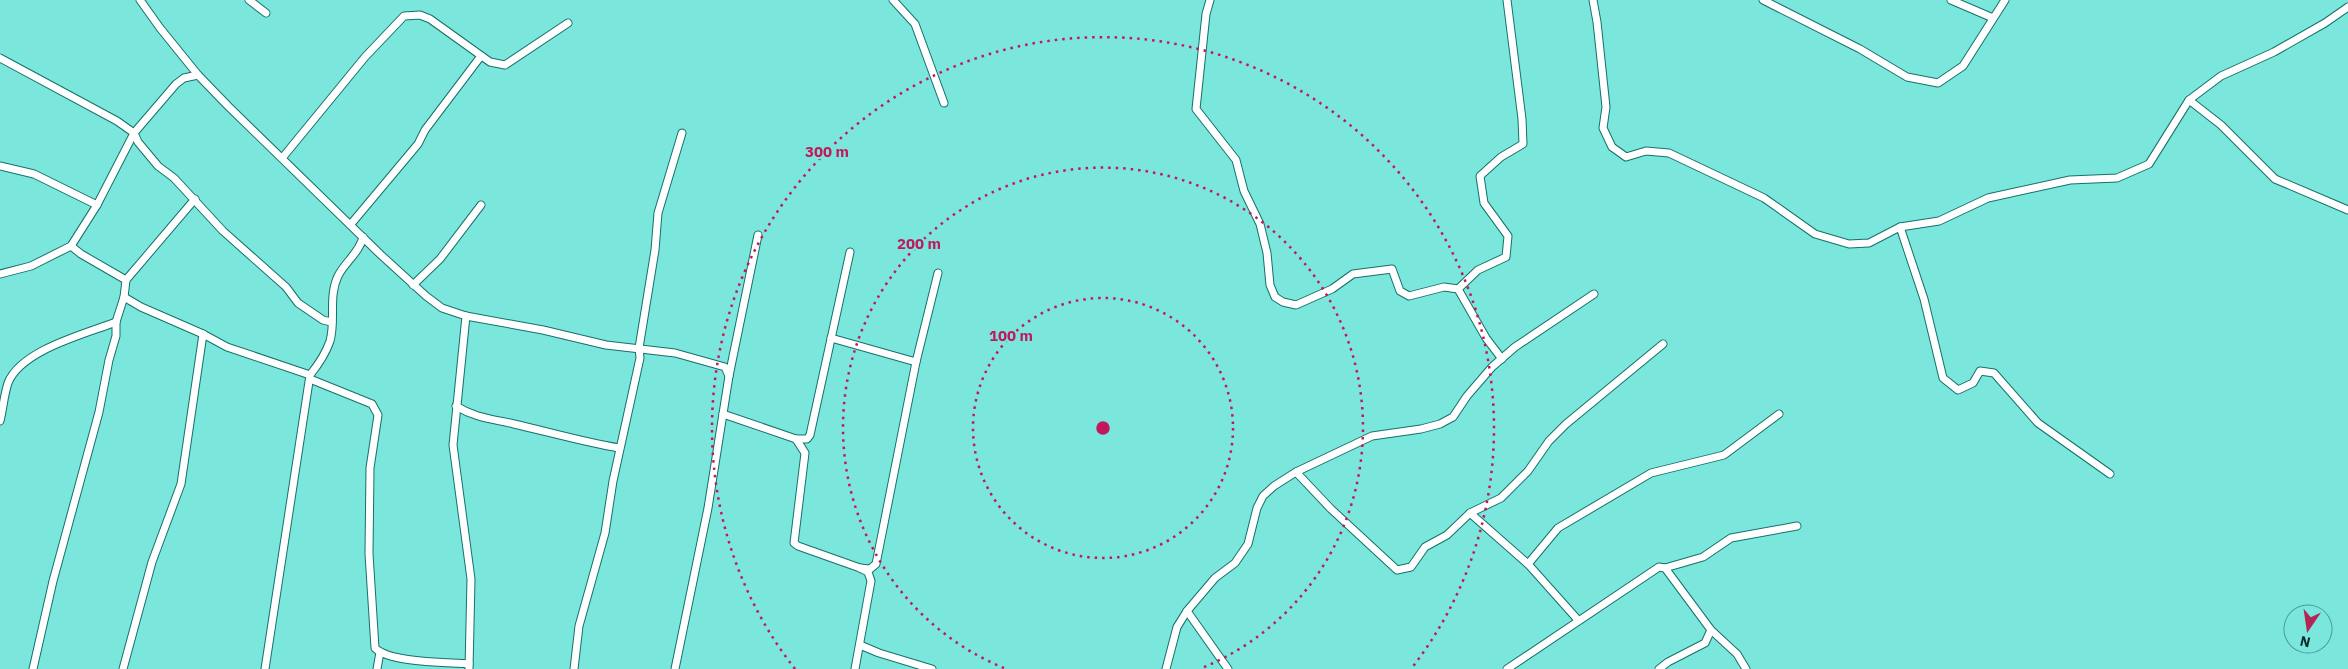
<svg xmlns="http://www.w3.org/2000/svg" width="2348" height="669" font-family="'IBM Plex Sans',sans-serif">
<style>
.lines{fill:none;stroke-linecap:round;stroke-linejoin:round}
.minor-casing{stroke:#15716b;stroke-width:9}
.minor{stroke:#fff;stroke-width:7}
.ring{fill:none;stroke:#c2185b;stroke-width:2.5;stroke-dasharray:2.5 5}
.centre{fill:#c2185b;stroke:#7ae6dc;stroke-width:2.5}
.ring-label{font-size:15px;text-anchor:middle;font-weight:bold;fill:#c2185b;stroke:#7ae6dc;stroke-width:4.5;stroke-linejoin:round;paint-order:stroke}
</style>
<rect width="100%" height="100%" fill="#7ae6dc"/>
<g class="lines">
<defs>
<g id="minor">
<polyline points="140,0 160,28 198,75 228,106 381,255 426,296 442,308 466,316 543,330 606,345 675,353 725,367 729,376 708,508 675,669"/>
<polyline points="249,0 266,13"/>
<polyline points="893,0 915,24 944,103"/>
<polyline points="1210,0 1206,14 1196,109 1236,160 1244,191 1260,224 1267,253 1270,285 1275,297 1283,302 1296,305 1332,289 1353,274 1392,269 1400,291 1409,296 1444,287 1458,289 1486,338 1502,359"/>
<polyline points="1593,0 1597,22 1606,107 1603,128 1612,147 1626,157 1646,151 1669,153 1764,198 1815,234 1849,244 1869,243 1900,227 1939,221 1988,198 2070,180 2117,178 2149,164 2189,100 2221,76 2274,52 2325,23 2348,7"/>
<polyline points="1763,0 1860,49 1907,77 1938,83 1963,66 2005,0"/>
<polyline points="1951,0 1993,18"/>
<polyline points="0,58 117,121 134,133 97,205 71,246 31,266 0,274"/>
<polyline points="198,75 184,78 176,84 134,133 138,142 158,166 174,178 223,231 286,287 298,303 323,320 331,322"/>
<polyline points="2189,100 2221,125 2275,179 2348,210"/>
<polyline points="283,157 365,57 404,16 420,15 430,19 490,62 505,65 568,23"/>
<polyline points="0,166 34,174 97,205"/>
<polyline points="351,224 418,144 425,130 481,56"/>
<polyline points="1900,227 1924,299 1943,378 1958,390 1973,383 1980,371 1994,373 2038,423 2110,474"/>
<polyline points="71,246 81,254 126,280"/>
<polyline points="413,285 440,259 481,205"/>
<polyline points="1458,289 1478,270 1506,257 1508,236 1484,203 1480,176 1501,157 1523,144 1522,119 1507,0"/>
<polyline points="124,297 141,307 203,334 227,347 310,375"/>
<polyline points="466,316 453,445 471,579 469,669"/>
<polyline points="831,338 916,362"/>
<polyline points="729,376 758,235"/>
<path d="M310 379 372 404 378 415 370 468 369 554 375 648C390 663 447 662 469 664"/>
<path d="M456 406C475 418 493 419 514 424 549 432 583 442 619 448"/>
<polyline points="723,414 796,439 807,439 810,435 850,252"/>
<path d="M0 421C3 409 4 395 8 383 21 350 85 334 116 322"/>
<polyline points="796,439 805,453 794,543 798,546 860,568 868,572 871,581 855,669"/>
<polyline points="1296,472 1331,509 1397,570 1411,567 1425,547 1447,535 1470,513 1501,498 1528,471 1549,441 1566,424 1663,344"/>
<polyline points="1470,513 1528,564 1578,620"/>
<polyline points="1528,564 1558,528 1651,473 1724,455 1779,414"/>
<polyline points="860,568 870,569 876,564 916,362 938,273"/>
<polyline points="1665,568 1703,557 1731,538 1797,526"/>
<polyline points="1187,611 1228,669"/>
<polyline points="1711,630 1737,654 1746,669"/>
<polyline points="860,645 879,653 932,669"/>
<polyline points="33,669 53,581 99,412 109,360 116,336 116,322 124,297 126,280 195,199"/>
<polyline points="123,669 152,562 181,484 203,334"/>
<path d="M265 669 310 375C318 365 326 353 330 341 336 320 328 297 338 276 345 262 360 252 363 237"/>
<polyline points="377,669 380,652"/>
<polyline points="574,669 579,626 605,533 613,481 640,358 639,348 655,250 658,213 682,133"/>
<polyline points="1166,669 1177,627 1187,611 1215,578 1235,563 1248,544 1257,508 1263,496 1274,486 1296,472 1372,436 1421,429 1440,424 1453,417 1467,396 1492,367 1515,347 1594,294"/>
<polyline points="1507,669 1659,567 1665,568 1671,576 1711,630 1705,643 1668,662 1659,669"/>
</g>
</defs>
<!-- minor casing -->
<use href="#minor" class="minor-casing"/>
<!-- minor -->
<use href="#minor" class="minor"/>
</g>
<!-- distance rings -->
<g class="ring">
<circle cx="1103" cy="428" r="130"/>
<path d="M1004 668A260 260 0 1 1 1202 668"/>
<path d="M795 669A391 391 0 1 1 1411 669"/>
</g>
<circle cx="1103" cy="428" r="8" class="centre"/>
<g class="ring-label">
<text x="827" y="157">300 m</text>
<text x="919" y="249">200 m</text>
<text x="1011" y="341">100 m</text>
</g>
<!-- north arrow -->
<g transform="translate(2308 629) rotate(193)"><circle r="24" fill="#7ae6dc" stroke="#4c9c94"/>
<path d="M0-4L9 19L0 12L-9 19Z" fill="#b52553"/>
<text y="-8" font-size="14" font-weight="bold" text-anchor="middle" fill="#072c29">N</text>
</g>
</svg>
